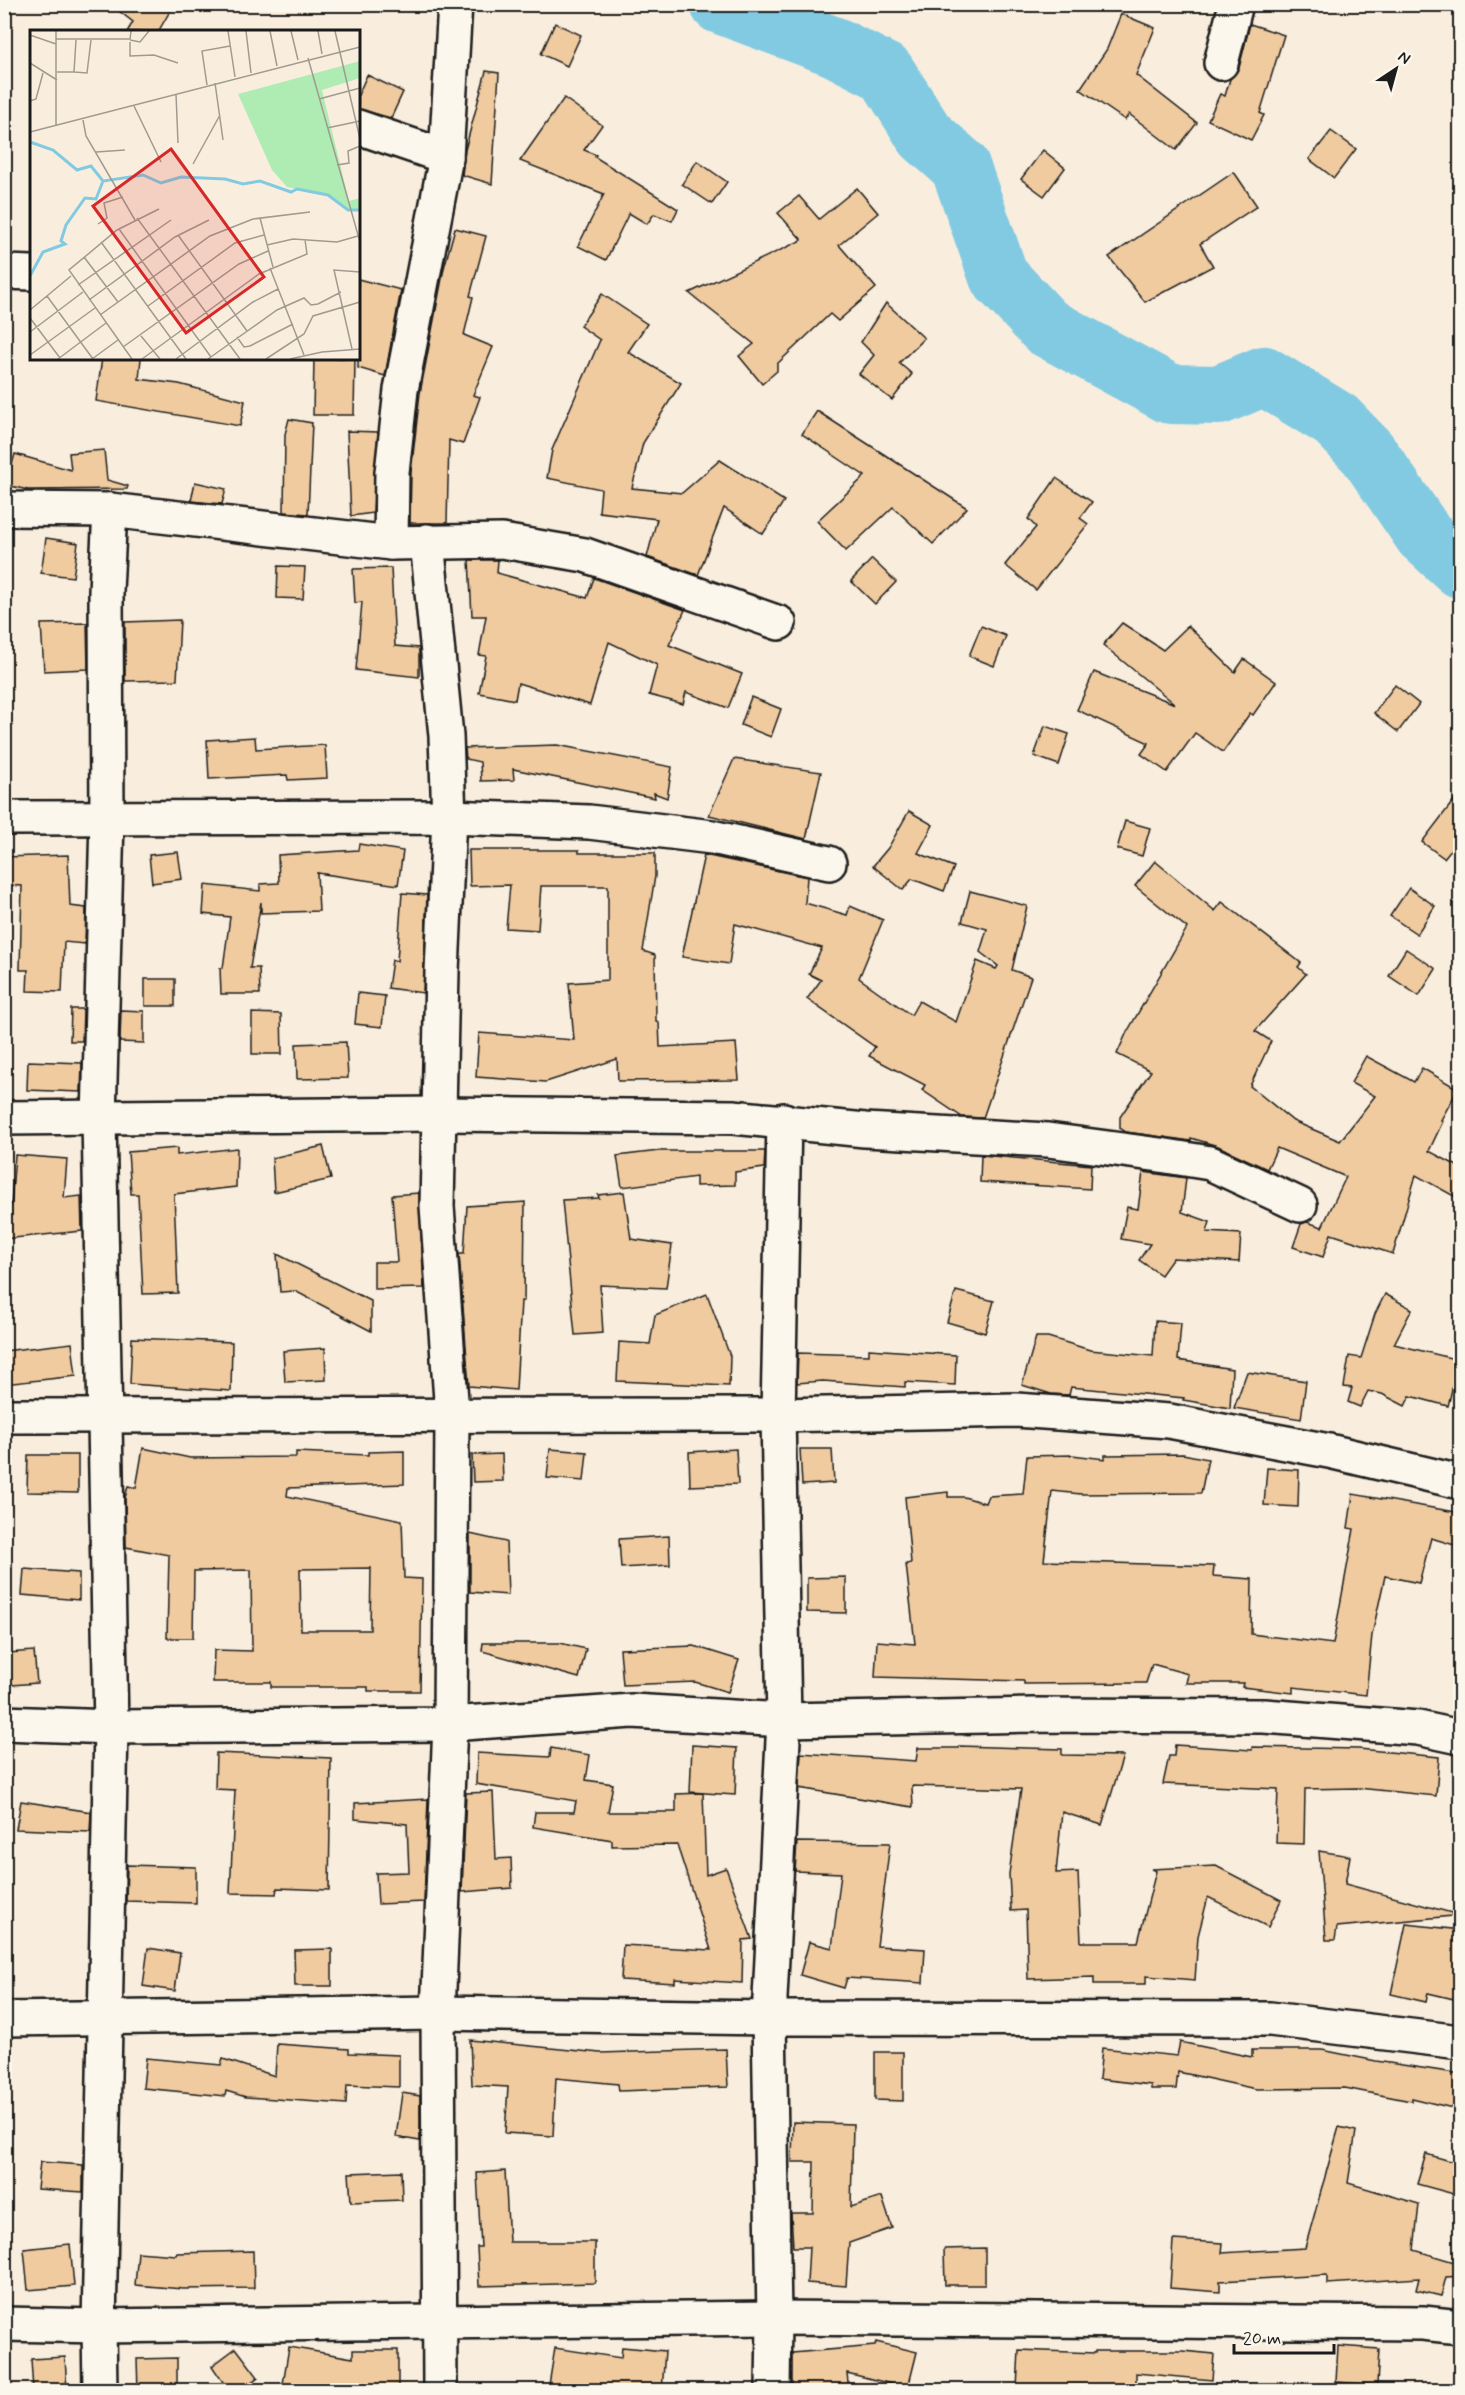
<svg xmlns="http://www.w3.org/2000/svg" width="1465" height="2395" font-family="Mynerve,sans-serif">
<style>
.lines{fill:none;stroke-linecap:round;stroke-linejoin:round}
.river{stroke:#82cae2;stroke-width:60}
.building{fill:#f0cba0;stroke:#1c1c1c;stroke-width:1.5;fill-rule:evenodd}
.minor-casing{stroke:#1c1c1c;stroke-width:38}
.minor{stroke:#fbf7ec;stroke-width:33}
.inset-river{fill:none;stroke:#82cae2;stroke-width:3}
.inset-road{fill:none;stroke:#a19a90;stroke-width:1.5}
.view{fill:#d62828;fill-opacity:0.15;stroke:#d62828;stroke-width:3}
.inset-edge{fill:none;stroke:#1c1c1c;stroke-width:3}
</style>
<rect width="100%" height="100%" fill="#f9eedd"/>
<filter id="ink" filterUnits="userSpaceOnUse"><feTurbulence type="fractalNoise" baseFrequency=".0167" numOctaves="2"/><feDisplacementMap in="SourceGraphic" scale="12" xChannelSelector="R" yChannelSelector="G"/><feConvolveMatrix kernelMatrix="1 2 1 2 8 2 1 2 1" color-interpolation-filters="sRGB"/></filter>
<g filter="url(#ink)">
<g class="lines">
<!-- river -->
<polyline class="river" points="720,4 835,47 886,73 925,135 960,166 999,277 1046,327 1170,394 1219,395 1264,376 1336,420 1368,453 1424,535 1460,568"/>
</g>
<!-- building -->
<g class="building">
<polygon points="110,4 174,4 158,32 127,32 133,22"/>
<polygon points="1121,14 1155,28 1136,75 1197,123 1176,150 1129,114 1125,120 1080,89 1107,49"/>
<polygon points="555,23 581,35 567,66 541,54"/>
<polygon points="1250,24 1284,35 1260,113 1264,115 1251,140 1208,120 1220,94 1225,96 1230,79 1239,68"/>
<polygon points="486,71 499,73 492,184 462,175 465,150"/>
<polygon points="367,75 403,92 391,118 358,109 358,95"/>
<polygon points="564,98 602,125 584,150 596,155 595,157 678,209 672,221 654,214 647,224 629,213 606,260 578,246 604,194 520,161"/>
<polygon points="1331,131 1356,149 1334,178 1309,159"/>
<polygon points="1043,150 1065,168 1044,196 1021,179"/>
<polygon points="697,161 727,182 712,204 682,184"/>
<polygon points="1234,172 1257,206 1200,244 1213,266 1145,302 1109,257"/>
<polygon points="857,188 878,213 839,245 876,288 838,321 830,314 777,364 777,371 762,384 739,356 754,344 689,293 802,240 778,213 799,196 819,219"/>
<polygon points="455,228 486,236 470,296 473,297 464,335 493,347 473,395 480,397 463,444 449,440 447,523 410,523 411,473 420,393 444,268"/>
<polygon points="358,279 401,290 385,376 358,368"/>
<polygon points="602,294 647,324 628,352 681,383 643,443 632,488 682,493 720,460 784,501 763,534 724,508 698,575 647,557 657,519 599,512 601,489 547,478 552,450 600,340 580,326"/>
<polygon points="886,303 924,338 899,363 912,374 892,400 859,374 874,355 861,342"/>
<polygon points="102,358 141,358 139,379 179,384 245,401 240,426 96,401"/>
<polygon points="314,358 355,358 354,415 313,415"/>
<polygon points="817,411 967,508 933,544 893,507 846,551 817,521 865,476 802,434"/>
<polygon points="289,419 312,423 308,514 284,512 285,434"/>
<polygon points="347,431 378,432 373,513 351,516"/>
<polygon points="104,450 107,480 128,486 127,489 28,490 6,485 15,454 71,470 69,453"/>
<polygon points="1056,478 1092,502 1080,518 1088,524 1036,590 1005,565 1036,527 1028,519"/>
<polygon points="195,482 226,489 222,504 191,501"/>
<polygon points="46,538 78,543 73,577 41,573"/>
<polygon points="872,559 896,582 875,604 851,581"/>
<polygon points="469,560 498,560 497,573 587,598 594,578 685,610 669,645 742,674 728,708 686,692 683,704 649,695 657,665 609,642 590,705 518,683 515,700 479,693 486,656 479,655 486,616 472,616"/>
<polygon points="278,566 305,567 303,599 277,598"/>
<polygon points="391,568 395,646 419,648 419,677 356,670 362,602 355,603 353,569"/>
<polygon points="180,620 177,680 125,681 125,622"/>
<polygon points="87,623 88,669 44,671 41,624"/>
<polygon points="1122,623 1163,650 1188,626 1235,672 1244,659 1276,682 1253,715 1250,713 1223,752 1195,733 1167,772 1141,754 1149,743 1077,710 1094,672 1175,704 1103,645"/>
<polygon points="981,626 1006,636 994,666 969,656"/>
<polygon points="1395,685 1419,704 1398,732 1374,713"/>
<polygon points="751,697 781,709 771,737 741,725"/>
<polygon points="1045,726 1069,734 1059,765 1034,756"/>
<polygon points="255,737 256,749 325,745 327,778 288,780 287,775 209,779 207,740"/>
<polygon points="557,745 672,767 667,798 654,793 655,798 513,769 514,780 481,781 480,762 466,759 465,748"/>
<polygon points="734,759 821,772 806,839 709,815"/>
<polygon points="1461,791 1461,837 1444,858 1422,842"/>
<polygon points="909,811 933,825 918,853 954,867 944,891 912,879 903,890 873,866 888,848"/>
<polygon points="1125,821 1150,828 1142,856 1117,849"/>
<polygon points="359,844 403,851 398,885 317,873 319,911 261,913 261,902 250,968 259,968 260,994 221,994 220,968 223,968 230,917 203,914 205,885 260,891 260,884 279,883 278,855 358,850"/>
<polygon points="469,850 579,850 579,853 655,853 655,876 643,951 655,955 656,1021 659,1022 660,1047 736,1043 739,1080 618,1081 617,1059 546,1082 476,1077 479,1033 574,1040 569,983 608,980 608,886 541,886 538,930 506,928 510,885 470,886"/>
<polygon points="178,852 182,879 152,883 149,855"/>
<polygon points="68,855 70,906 86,908 85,944 64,942 62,992 27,991 28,970 20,970 22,886 4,885 4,857"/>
<polygon points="704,855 807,877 805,903 847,915 850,906 883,920 859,978 911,1015 919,1001 956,1022 977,961 996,969 998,966 980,952 987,929 962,922 970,891 1027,906 1012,970 1031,977 983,1118 962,1117 922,1090 925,1085 869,1056 875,1047 807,999 821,980 809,974 822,948 735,924 729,964 682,957"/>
<polygon points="1155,861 1215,911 1222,902 1301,963 1298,967 1306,974 1255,1031 1271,1041 1250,1086 1293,1121 1340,1141 1375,1096 1351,1083 1366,1056 1414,1082 1422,1068 1458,1089 1441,1120 1443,1121 1429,1151 1461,1168 1461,1200 1416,1175 1393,1254 1331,1234 1323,1257 1293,1247 1301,1224 1307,1222 1322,1227 1346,1177 1277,1148 1267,1169 1218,1146 1191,1138 1191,1141 1126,1132 1120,1128 1120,1117 1151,1071 1117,1054 1126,1034 1187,928 1135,886"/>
<polygon points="1409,888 1435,906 1417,934 1390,916"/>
<polygon points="402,893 427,895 423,993 388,988 392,960 397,961"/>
<polygon points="1406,949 1436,969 1419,996 1389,976"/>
<rect x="145" y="979" width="30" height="27"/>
<polygon points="358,993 385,996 382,1027 355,1024"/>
<polygon points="71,1009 83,1009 82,1041 70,1041"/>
<polygon points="121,1010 144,1011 144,1043 120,1042"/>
<polygon points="252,1013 281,1014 282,1054 252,1054"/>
<polygon points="346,1042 348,1078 297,1079 296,1044"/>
<polygon points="28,1061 82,1063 81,1092 27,1090"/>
<polygon points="323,1146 331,1179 274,1192 272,1158"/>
<polygon points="177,1148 177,1155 237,1148 236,1187 174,1194 178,1293 143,1294 138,1194 131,1194 128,1152"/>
<polygon points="659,1151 765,1151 764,1168 735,1172 735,1185 696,1186 696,1177 622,1187 617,1156"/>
<polygon points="15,1155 67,1159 64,1198 81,1196 82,1231 4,1239 4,1205 11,1205"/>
<polygon points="981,1155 1091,1165 1090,1189 980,1182"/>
<polygon points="1143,1172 1186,1178 1182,1212 1210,1222 1207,1232 1241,1234 1239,1262 1173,1258 1161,1275 1139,1260 1150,1244 1121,1239 1127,1207 1138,1209"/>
<polygon points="624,1192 631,1239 672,1245 666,1288 600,1285 603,1333 575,1335 562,1200 599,1198 598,1195"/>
<polygon points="419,1193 424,1288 374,1289 374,1262 397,1262 392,1195"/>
<polygon points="525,1202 524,1301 521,1301 516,1390 469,1386 459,1254 464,1254 467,1206"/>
<polygon points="277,1254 371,1301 371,1331 295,1291 280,1292"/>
<polygon points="956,1291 994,1301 985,1333 947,1322"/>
<polygon points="707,1294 730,1356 729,1386 617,1381 619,1342 650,1344 655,1315"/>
<polygon points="1385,1294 1412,1309 1394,1344 1459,1360 1448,1406 1410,1396 1405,1406 1382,1394 1368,1391 1360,1407 1348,1402 1352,1388 1344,1387 1349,1356 1361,1358 1375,1314"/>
<polygon points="1155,1321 1181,1323 1178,1360 1232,1369 1230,1408 1183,1400 1184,1398 1071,1387 1069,1395 1051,1394 1022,1385 1036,1337 1048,1337 1090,1350 1153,1356"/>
<polygon points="132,1338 232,1342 231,1391 130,1384"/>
<polygon points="72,1343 76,1376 4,1384 4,1351"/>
<polygon points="325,1348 326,1380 285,1382 283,1351"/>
<polygon points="869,1349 956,1355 955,1385 905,1382 905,1387 823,1381 797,1383 798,1353 869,1355"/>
<polygon points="1247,1372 1306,1381 1301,1419 1234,1408"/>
<path d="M143 1448 190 1458 296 1457V1452L368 1455V1452L404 1451V1484L288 1488 287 1496 402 1520 404 1578 422 1579 420 1691H368V1687H271V1682H213L214 1650 252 1651 251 1570 194 1571 193 1638H167L169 1555 126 1547 125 1498 128 1486 136 1488ZM371 1568 370 1630H301L300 1569Z"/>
<polygon points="550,1449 587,1452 584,1481 547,1478"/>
<polygon points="736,1449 738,1484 690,1486 689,1452"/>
<polygon points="800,1449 832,1449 834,1483 802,1485"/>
<polygon points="502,1454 503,1481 473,1482 472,1455"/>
<polygon points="1183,1454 1208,1459 1201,1493 1081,1494 1052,1491 1044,1561 1214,1566 1213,1576 1252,1579 1251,1634 1333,1644 1354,1529 1348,1528 1353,1494 1461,1513 1461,1547 1431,1538 1419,1583 1385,1576 1372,1635 1366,1695 1293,1687 1293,1693 1242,1687 1243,1683 1186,1683 1188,1674 1152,1664 1146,1683 1141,1683 1024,1684 1024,1681 875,1677 877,1641 915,1644 906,1564 911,1563 905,1497 948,1492 948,1497 964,1497 985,1503 988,1496 1023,1494 1027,1456 1072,1455 1105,1459 1105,1455"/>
<polygon points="28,1455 78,1455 78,1493 27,1492"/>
<polygon points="1267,1468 1299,1470 1298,1507 1264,1505"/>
<polygon points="470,1534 506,1542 508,1595 470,1592"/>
<polygon points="669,1536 670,1565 621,1568 619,1539"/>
<polygon points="24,1569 79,1573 79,1600 22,1595"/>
<polygon points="846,1577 846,1613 807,1612 807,1578"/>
<polygon points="483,1643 560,1643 586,1649 579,1678 482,1651"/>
<polygon points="694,1646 739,1660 728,1692 695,1682 623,1685 620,1649"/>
<polygon points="34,1651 37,1683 12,1685 8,1653"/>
<polygon points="692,1745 737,1748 735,1795 690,1792"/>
<polygon points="1175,1745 1252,1750 1252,1747 1359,1749 1439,1757 1436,1796 1358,1788 1305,1789 1304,1844 1276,1843 1278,1789 1163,1784 1169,1756 1174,1756"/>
<polygon points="959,1746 1062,1749 1062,1755 1123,1756 1102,1825 1062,1812 1056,1873 1078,1872 1081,1942 1138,1942 1156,1871 1151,1869 1216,1866 1281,1900 1268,1927 1208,1897 1198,1936 1195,1980 1146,1976 1146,1984 1094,1984 1094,1977 1028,1979 1026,1910 1011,1911 1009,1874 1021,1789 912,1786 913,1807 799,1788 801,1753 916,1761 918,1748 959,1748"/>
<polygon points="551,1748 590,1755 586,1780 613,1784 608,1812 676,1812 676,1794 703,1793 706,1875 726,1868 752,1939 743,1940 742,1983 675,1979 675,1983 621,1980 623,1945 711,1950 677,1845 612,1846 612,1840 533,1827 535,1812 574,1812 576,1801 476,1784 477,1753 550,1757"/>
<polygon points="216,1753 331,1758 329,1890 277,1888 276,1894 230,1893 235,1790 215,1789"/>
<polygon points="493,1792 496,1859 511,1858 512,1888 462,1892 466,1793"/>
<polygon points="428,1799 424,1902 378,1904 376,1873 409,1872 407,1824 355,1819 355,1803"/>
<polygon points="21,1801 91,1812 90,1832 16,1829"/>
<polygon points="797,1842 890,1843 877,1946 925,1949 923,1983 847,1978 844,1988 800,1975 809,1942 832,1948 841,1873 795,1871"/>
<polygon points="1319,1851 1350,1856 1345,1884 1452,1913 1452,1916 1337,1927 1335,1940 1326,1940"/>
<polygon points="127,1865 196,1867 196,1903 126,1901"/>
<polygon points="1406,1924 1461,1930 1461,1974 1454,1999 1428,1993 1426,2002 1391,1994"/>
<polygon points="148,1948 180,1953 175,1991 143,1986"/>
<polygon points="332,1949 332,1986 295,1986 294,1950"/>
<polygon points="470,2040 600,2053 726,2049 728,2087 619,2091 618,2084 556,2078 553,2136 505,2133 508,2087 472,2085"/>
<polygon points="1180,2042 1252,2057 1252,2050 1322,2050 1376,2061 1461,2074 1461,2110 1411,2098 1411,2101 1345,2088 1256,2089 1178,2072 1176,2089 1151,2089 1151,2085 1099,2079 1102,2048 1177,2056"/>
<polygon points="277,2044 349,2049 349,2053 399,2055 399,2087 347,2085 346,2104 246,2097 226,2091 225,2096 143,2088 146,2058 221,2065 223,2059 275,2076"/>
<polygon points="875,2052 903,2052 903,2101 875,2100"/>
<polygon points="402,2093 420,2096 420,2141 396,2137"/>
<polygon points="793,2122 853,2124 851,2207 882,2197 892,2228 849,2243 846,2286 807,2283 809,2247 793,2247 791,2213 813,2213 814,2162 792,2162"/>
<polygon points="1339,2127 1356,2131 1348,2183 1419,2204 1414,2250 1461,2264 1461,2276 1446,2277 1441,2296 1416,2290 1419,2278 1327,2284 1327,2275 1220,2281 1220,2292 1170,2288 1173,2240 1223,2243 1222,2253 1305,2248"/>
<polygon points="1426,2154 1461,2164 1461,2196 1417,2184"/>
<polygon points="40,2162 83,2165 83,2192 37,2189"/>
<polygon points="401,2171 402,2200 351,2202 349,2173"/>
<polygon points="505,2171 509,2242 595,2242 595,2283 479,2286 477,2247 481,2247 477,2173"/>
<polygon points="70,2244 74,2286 28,2290 24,2249"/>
<polygon points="985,2248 985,2285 945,2285 944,2249"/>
<polygon points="253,2251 254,2288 183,2289 135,2285 138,2252 176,2255 177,2253"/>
<polygon points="876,2342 917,2352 908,2388 847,2373 849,2391 792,2391 792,2353 875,2346"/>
<polygon points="1338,2346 1379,2349 1377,2385 1336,2382"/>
<polygon points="289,2347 353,2358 353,2350 398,2350 398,2389 321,2390 283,2384"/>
<polygon points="622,2347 665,2351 662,2391 585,2391 549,2385 555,2348 621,2358"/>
<polygon points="236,2348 258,2377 239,2391 229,2391 212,2366"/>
<polygon points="1019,2350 1095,2353 1095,2351 1183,2351 1214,2354 1212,2380 1136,2373 1136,2385 1064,2385 1064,2390 1017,2388"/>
<polygon points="65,2357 67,2391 33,2391 31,2359"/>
<polygon points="177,2358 177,2391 138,2391 137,2359"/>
</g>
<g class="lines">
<defs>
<g id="minor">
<polyline points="1221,63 1236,4"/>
<polyline points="358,127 446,157"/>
<polyline points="4,272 32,273"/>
<polyline points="4,509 110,510 391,543 502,541 585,555 779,623"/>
<polyline points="427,541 446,736 449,817 442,971 437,1206 452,1414 450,1724 438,2013 440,2390"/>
<polyline points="391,543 392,472 401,390 446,157 455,4"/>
<polyline points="4,818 449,817 589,822 712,837 829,863"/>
<polyline points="4,1118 440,1114 733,1117 865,1130 1048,1140 1160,1155 1210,1163 1300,1205"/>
<polyline points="4,1416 778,1415 1016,1410 1169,1421 1329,1451 1460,1482"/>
<polyline points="4,1723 111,1727 450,1724 632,1711 784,1720 1033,1715 1264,1716 1418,1728 1460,1737"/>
<polyline points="4,2019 438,2013 769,2018 1270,2019 1460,2042"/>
<polyline points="4,2324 99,2326 774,2318 1423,2323 1460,2327"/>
<polyline points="100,2390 99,2326 111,1727 99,1119 107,819 106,591 110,510"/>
<polyline points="773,2390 774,2318 769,2018 784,1720 778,1415 784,1120"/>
</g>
</defs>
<!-- minor casing -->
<use href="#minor" class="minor-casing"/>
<!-- minor -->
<use href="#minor" class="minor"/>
</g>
</g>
<!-- overview -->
<g transform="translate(30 30)">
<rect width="330" height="330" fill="#f9eedd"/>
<path d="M330 31V48L292 60 319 171 330 168V180H318L296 165 257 157 242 140 208 64Z" fill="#afecb3"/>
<path class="inset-river" d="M0 112 23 120 47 140 61 136 73 151M0 246 13 222 35 214 31 211 36 195 55 168 66 169 73 151 113 145 131 153 151 147 195 149 213 154 230 151 261 162 267 159 298 165 318 180H330"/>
<path class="inset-road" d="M26 1V96M198 1 205 47M216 1 221 43M240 1 247 36M261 1 268 30M288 1 292 24M305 1 330 109M0 5 26 14M26 9H100L101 1M100 10 110 12 119 1M100 12V26L124 25 148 33M278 28 330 212M0 33 27 50M27 42H44L46 10M44 42 57 43 61 10M185 53 193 110M177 55 172 21 200 16M146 64 148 113M289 69 330 58M0 71 6 69 13 43M104 76 131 132M53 90 56 106 105 190M297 98 330 91M0 102 330 17M66 122 95 120M163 134 190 85M307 135 319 133 318 121 330 116M107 188 210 329M230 188 243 237M68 194 77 188 74 173 93 167M89 199 181 327M148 205 217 301M71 212 156 329M237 215 263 209 307 212 328 206M54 227 88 272M240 238 274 325M48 255 141 190M17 266 63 329M59 270 145 207 179 190M118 276 205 213 234 205M0 280 41 246M70 285 180 206 223 189 280 182M0 288 30 328M0 302 53 262M111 306 130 329M207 307 214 317 220 316 263 294M93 317 209 234 238 221M322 319 304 240 330 242M0 325 65 278M28 329 76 293M62 329 88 310M102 329 39 240 87 200 129 179M112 329 229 244 277 224 275 210M146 329 223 272 248 259M178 329 247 280 274 268 281 275 288 274 311 262M236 329 274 304 283 286 330 272M260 329 292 322 330 319"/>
<path class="view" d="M141 119 234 247 156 303 63 176Z"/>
<rect width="330" height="330" class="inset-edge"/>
</g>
<!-- margin -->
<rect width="1465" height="2395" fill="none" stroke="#fbf7ec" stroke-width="24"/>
<rect x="12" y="12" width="1441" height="2371" fill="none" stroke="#1c1c1c" stroke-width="2" filter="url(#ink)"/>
<!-- north arrow -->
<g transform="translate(1396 69) rotate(36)" stroke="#fbf7ec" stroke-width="4.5" paint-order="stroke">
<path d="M0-4.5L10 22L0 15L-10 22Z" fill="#1c1c1c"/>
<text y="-9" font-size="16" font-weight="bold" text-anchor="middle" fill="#1c1c1c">N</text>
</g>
<!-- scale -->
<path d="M1234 2344v9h100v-9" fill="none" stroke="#1c1c1c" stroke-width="3"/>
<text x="1243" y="2344" font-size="18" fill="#1c1c1c" stroke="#fbf7ec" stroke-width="4.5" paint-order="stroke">20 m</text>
</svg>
